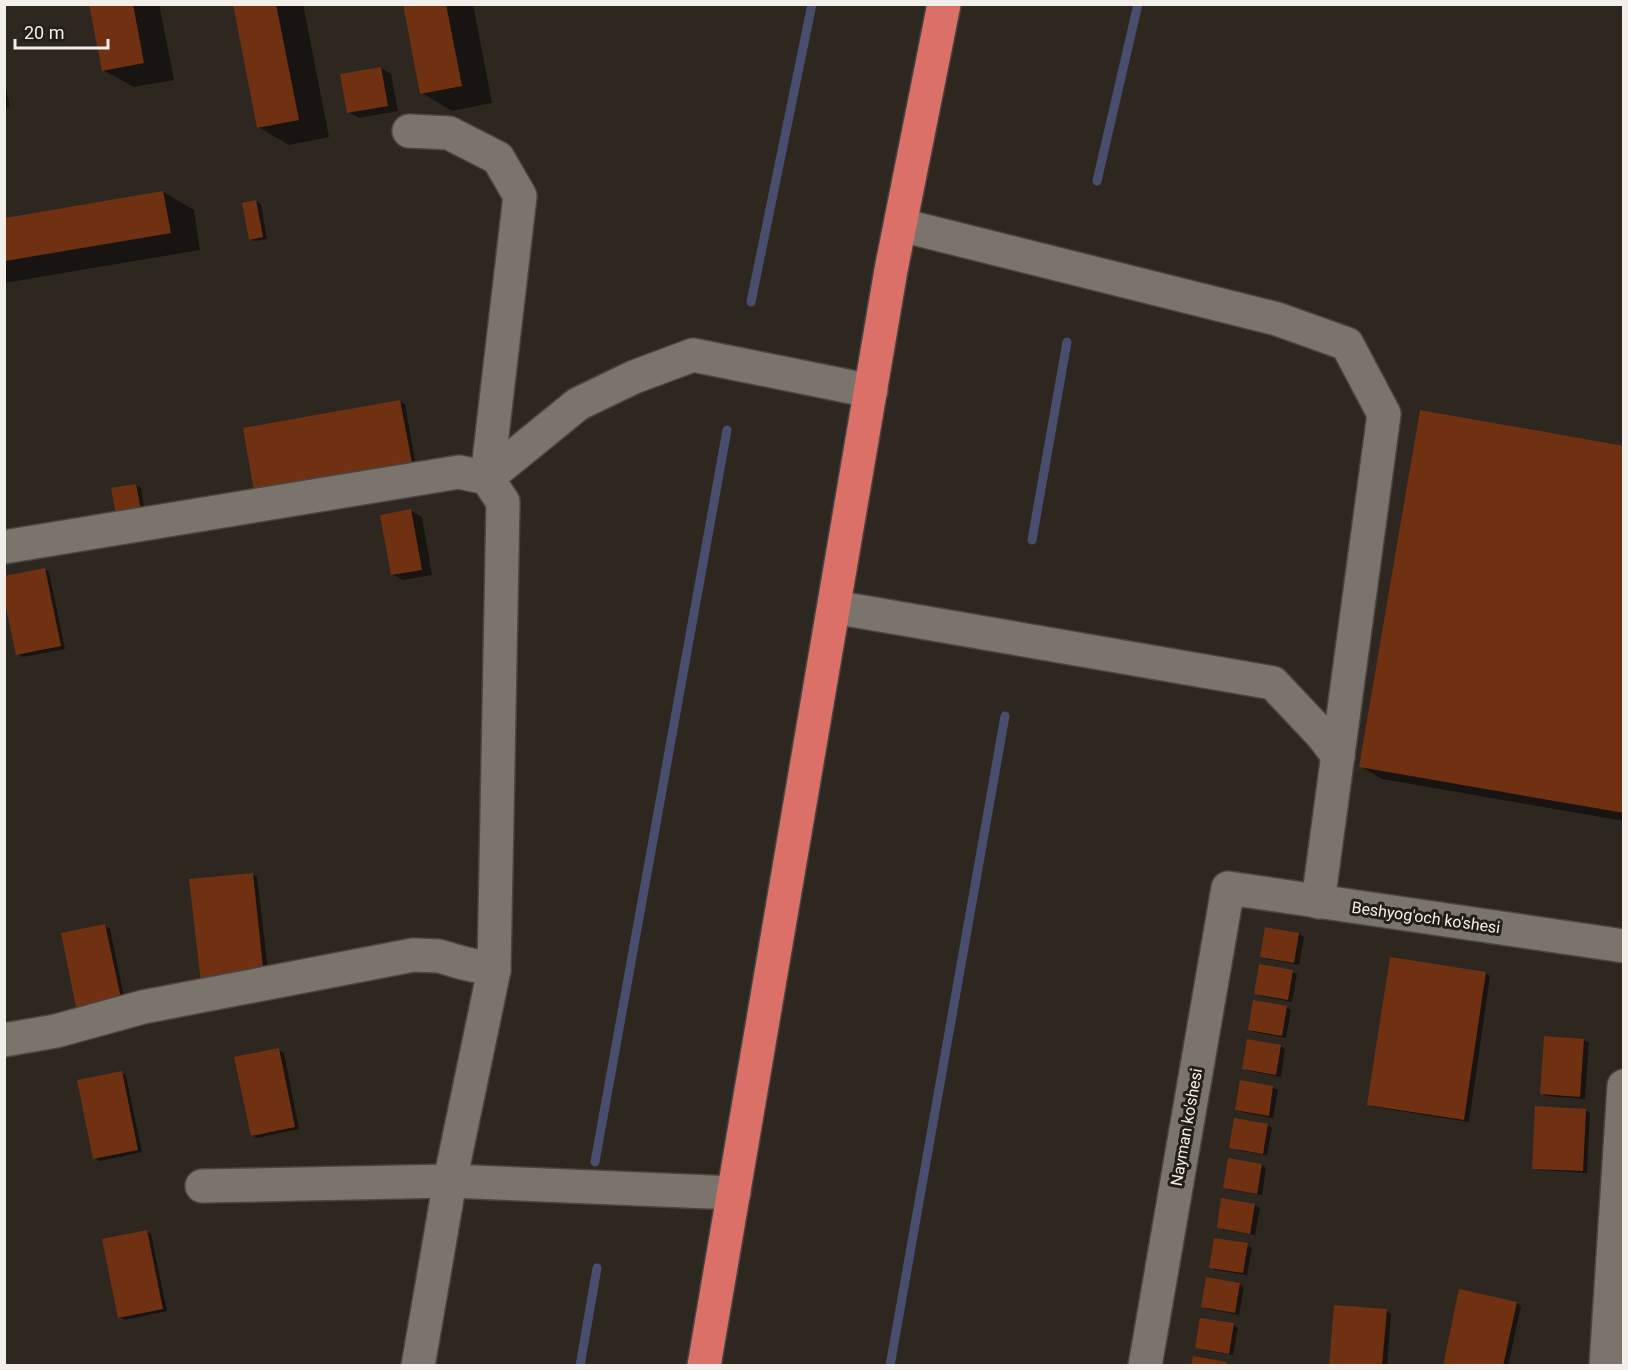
<svg xmlns="http://www.w3.org/2000/svg" width="1628" height="1370" font-family="Roboto,sans-serif">
<style>
.shadow{fill:#0007}
.lines{fill:none;stroke-linecap:round;stroke-linejoin:round}
.stream{stroke:#494e6f;stroke-width:9}
.building{fill:#703113}
.minor-casing{stroke:#4a4540;stroke-width:36}
.highway-casing{stroke:#4a4540;stroke-width:36}
.minor{stroke:#7b746c;stroke-width:33}
.highway{stroke:#db7068;stroke-width:33}
.labels{text-anchor:middle;stroke-width:6;stroke-linejoin:round;paint-order:stroke}
.street-label{font-size:16px;fill:#f2eee9;stroke:#231e17}
</style>
<rect width="100%" height="100%" fill="#2d2720"/>
<!-- shadow -->
<g class="shadow">
<polygon points="90,4 159,4 174,80 134,87 103,70"/>
<polygon points="234,4 303,4 329,137 289,145 258,127"/>
<polygon points="404,4 473,4 492,103 452,111 422,93"/>
<polygon points="381,68 391,74 398,111 359,118 348,112"/>
<polygon points="4,79 10,107 4,108"/>
<polygon points="163,192 194,210 200,250 4,283 4,219"/>
<polygon points="256,201 261,204 267,239 255,241 250,239"/>
<polygon points="400,402 405,404 416,466 261,493"/>
<polygon points="1624,447 1624,821 1382,779 1360,766"/>
<polygon points="136,485 141,488 145,513 122,517"/>
<polygon points="411,511 422,517 432,575 403,580 392,574"/>
<polygon points="44,569 49,572 65,649 23,657 18,654"/>
<polygon points="252,874 257,877 269,979 207,985"/>
<polygon points="105,926 110,929 126,1006 83,1014"/>
<polygon points="1299,934 1304,937 1299,965 1267,959 1262,956"/>
<polygon points="1292,972 1297,974 1292,1002 1260,996 1256,993"/>
<polygon points="1485,973 1490,976 1469,1122 1374,1107 1369,1104"/>
<polygon points="1286,1007 1291,1010 1286,1038 1254,1032 1249,1029"/>
<polygon points="1584,1040 1589,1043 1585,1099 1546,1096 1541,1093"/>
<polygon points="1281,1046 1285,1049 1281,1077 1249,1071 1244,1069"/>
<polygon points="279,1050 284,1053 299,1129 257,1138 252,1135"/>
<polygon points="122,1073 126,1076 142,1152 100,1161 95,1158"/>
<polygon points="1241,1082 1273,1088 1278,1090 1273,1118 1241,1112 1236,1110"/>
<polygon points="1585,1110 1590,1113 1587,1173 1538,1170 1533,1168"/>
<polygon points="1267,1125 1272,1128 1267,1155 1236,1150 1231,1147"/>
<polygon points="1262,1165 1266,1168 1262,1195 1230,1190 1225,1187"/>
<polygon points="1223,1200 1255,1205 1260,1208 1255,1235 1223,1230 1218,1227"/>
<polygon points="147,1232 151,1234 167,1311 125,1320 120,1317"/>
<polygon points="1247,1245 1252,1248 1247,1275 1215,1270 1211,1267"/>
<polygon points="1239,1284 1244,1287 1239,1315 1208,1309 1203,1306"/>
<polygon points="1517,1303 1521,1306 1508,1366 1444,1366"/>
<polygon points="1386,1311 1391,1314 1387,1366 1331,1366"/>
<polygon points="1233,1325 1238,1328 1233,1355 1202,1350 1197,1347"/>
</g>
<g class="lines">
<!-- stream -->
<g class="stream">
<polyline points="1097,181 1138,4"/>
<polyline points="751,302 812,4"/>
<polyline points="1032,540 1067,342"/>
<polyline points="595,1162 727,430"/>
<polyline points="580,1366 597,1268"/>
<polyline points="890,1366 1005,716"/>
</g>
</g>
<!-- building -->
<g class="building">
<polygon points="89,4 133,4 144,63 102,71"/>
<polygon points="233,4 276,4 299,120 257,128"/>
<polygon points="403,4 446,4 462,86 420,94"/>
<polygon points="381,67 388,106 347,113 340,74"/>
<polygon points="163,191 171,233 5,261 5,218"/>
<polygon points="256,200 263,237 249,240 242,203"/>
<polygon points="400,400 412,463 254,491 243,428"/>
<polygon points="1420,410 1624,446 1624,813 1359,767"/>
<polygon points="136,484 141,510 116,515 111,488"/>
<polygon points="411,509 422,570 391,575 380,515"/>
<polygon points="45,568 61,646 16,655 4,598 4,576"/>
<polygon points="253,873 264,977 201,983 189,879"/>
<polygon points="105,924 122,1003 77,1012 61,933"/>
<polygon points="1265,927 1299,933 1294,963 1260,957"/>
<polygon points="1390,957 1486,972 1464,1120 1367,1105"/>
<polygon points="1259,964 1293,970 1288,1000 1254,994"/>
<polygon points="1253,1000 1287,1006 1282,1036 1248,1030"/>
<polygon points="1544,1036 1584,1039 1580,1097 1540,1094"/>
<polygon points="1247,1039 1281,1045 1276,1075 1242,1069"/>
<polygon points="279,1048 295,1127 251,1136 234,1057"/>
<polygon points="122,1071 138,1150 93,1159 77,1080"/>
<polygon points="1240,1080 1273,1086 1269,1116 1235,1110"/>
<polygon points="1535,1106 1586,1109 1583,1171 1532,1169"/>
<polygon points="1234,1118 1268,1124 1263,1154 1229,1148"/>
<polygon points="1228,1158 1262,1164 1257,1194 1223,1188"/>
<polygon points="1221,1198 1255,1204 1250,1234 1217,1228"/>
<polygon points="147,1230 163,1309 118,1318 102,1239"/>
<polygon points="1214,1238 1248,1243 1243,1273 1209,1268"/>
<polygon points="1206,1277 1240,1283 1235,1313 1201,1307"/>
<polygon points="1459,1289 1517,1302 1503,1366 1443,1366"/>
<polygon points="1334,1305 1387,1309 1382,1366 1329,1366"/>
<polygon points="1200,1318 1234,1323 1229,1354 1195,1348"/>
<polygon points="1193,1356 1227,1362 1226,1366 1191,1366"/>
</g>
<g class="lines">
<defs>
<g id="minor">
<polyline points="409,131 449,133 498,158 520,196 487,478 578,404 634,377 693,355 871,391"/>
<polyline points="901,225 1277,319 1347,344 1384,414 1318,902"/>
<polyline points="4,547 459,472 487,478 503,502 494,970 450,1181 734,1193"/>
<polyline points="834,607 1273,683 1323,736 1338,756"/>
<polyline points="4,1040 56,1031 143,1007 413,955 439,956 463,963 494,970"/>
<polyline points="202,1186 450,1181 418,1366"/>
<polyline points="1145,1366 1228,888 1624,946"/>
<polyline points="1606,1366 1624,1086"/>
</g>
<polyline id="highway" points="704,1366 891,270 944,4"/>
</defs>
<!-- minor casing -->
<use href="#minor" class="minor-casing"/>
<!-- highway casing -->
<use href="#highway" class="highway-casing"/>
<!-- minor -->
<use href="#minor" class="minor"/>
<!-- highway -->
<use href="#highway" class="highway"/>
</g>
<g class="labels">
<!-- street labels -->
<g class="street-label">
<text transform="translate(1426 917) rotate(8)" y="6">Beshyog'och ko'shesi</text>
<text transform="translate(1186 1127) rotate(-80)" y="6">Nayman ko'shesi</text>
</g>
</g>
<!-- border -->
<rect width="1628" height="1370" fill="none" stroke="#f2eee9" stroke-width="12"/>
<!-- scale -->
<path d="M15 39v9h93v-9" fill="none" stroke="#f2eee9" stroke-width="3"/>
<text x="24" y="39" font-size="18" fill="#f2eee9" stroke="#231e17" stroke-width="4.5" paint-order="stroke">20 m</text>
</svg>
